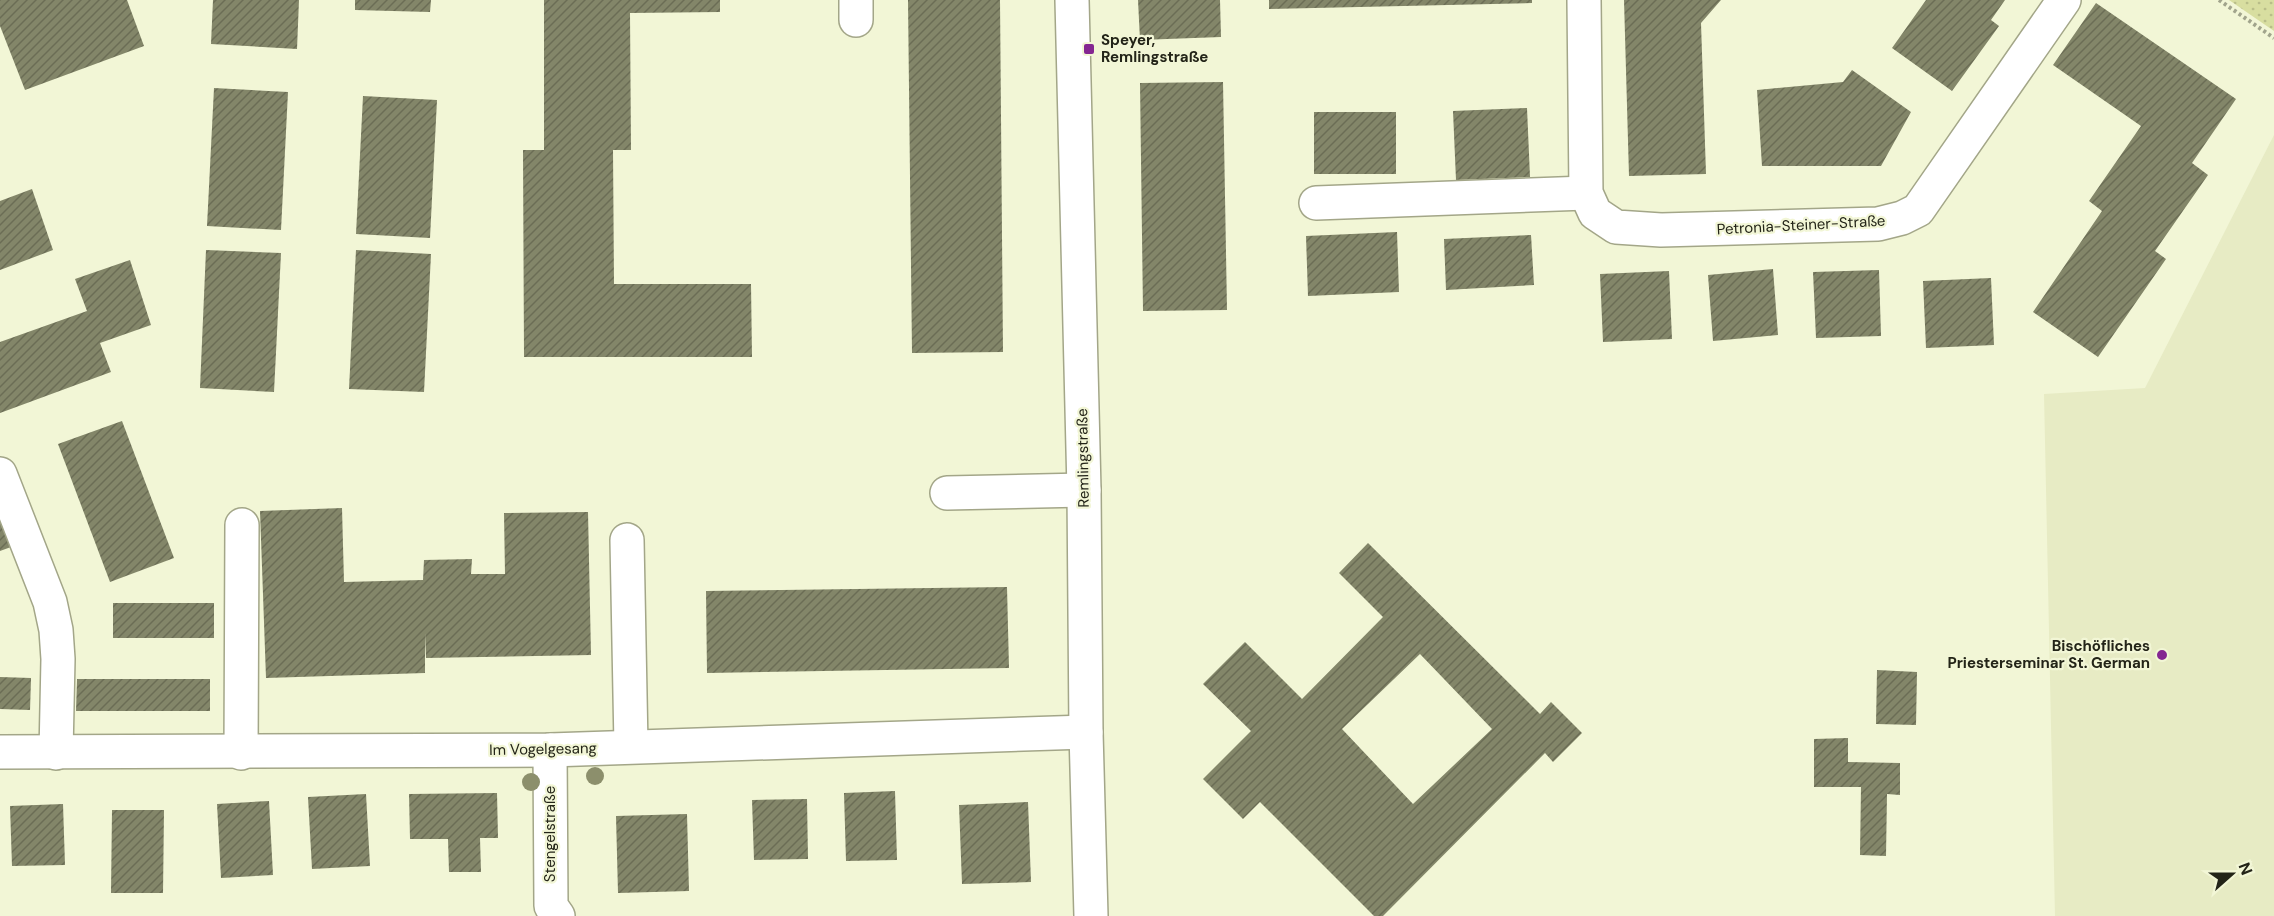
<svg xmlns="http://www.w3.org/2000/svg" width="2274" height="916" font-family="'DM Sans',sans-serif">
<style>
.built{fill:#e7ebc4}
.grass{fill:url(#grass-dots)}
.building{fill:url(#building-hatch);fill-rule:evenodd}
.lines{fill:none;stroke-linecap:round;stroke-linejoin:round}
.minor-casing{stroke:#a3a688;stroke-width:36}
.path{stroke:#a1a48c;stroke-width:4;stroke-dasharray:3 3;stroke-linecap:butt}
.minor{stroke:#fff;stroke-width:33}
.tree{fill:#8c8f6c}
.poi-dot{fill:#842691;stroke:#f2f6d6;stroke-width:2}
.labels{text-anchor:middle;stroke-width:4.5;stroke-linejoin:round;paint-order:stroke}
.poi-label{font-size:15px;font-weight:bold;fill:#232418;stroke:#f2f6d6;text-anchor:start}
.street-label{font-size:15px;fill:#232418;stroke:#f2f6d6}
</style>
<defs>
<pattern id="grass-dots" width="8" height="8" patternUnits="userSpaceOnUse" patternTransform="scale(1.5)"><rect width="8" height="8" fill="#d8dea0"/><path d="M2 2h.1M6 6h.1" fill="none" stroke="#b9be89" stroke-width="1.8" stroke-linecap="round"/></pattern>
<pattern id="building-hatch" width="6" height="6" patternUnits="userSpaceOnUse" patternTransform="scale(1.5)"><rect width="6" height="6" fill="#838669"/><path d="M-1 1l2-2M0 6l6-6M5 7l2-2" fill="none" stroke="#6b6d55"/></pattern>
</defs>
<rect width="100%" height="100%" fill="#f2f6d6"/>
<!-- built -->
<polygon class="built" points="2274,135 2274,916 2055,916 2044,394 2145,388"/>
<!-- grass -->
<polygon class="grass" points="2229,0 2274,0 2274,31"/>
<!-- building -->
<g class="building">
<polygon points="0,0 127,0 144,46 25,90 0,26"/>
<polygon points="213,0 299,0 297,49 211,44"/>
<polygon points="355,0 431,0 430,12 355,10"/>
<polygon points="544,0 720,0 720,12 630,13 631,150 613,150 614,284 751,284 752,357 524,357 523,150 544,150"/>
<polygon points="908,0 1000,0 1003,352 912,353"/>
<polygon points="1138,0 1220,0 1221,37 1140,40"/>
<polygon points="1269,0 1532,0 1532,3 1269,9"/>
<polygon points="1624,0 1721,0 1701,23 1706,174 1629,176"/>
<polygon points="1926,0 2005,0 1991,20 1999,26 1952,91 1892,48"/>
<polygon points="2096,3 2236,99 2192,163 2208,175 2155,251 2166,259 2098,357 2033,312 2102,211 2089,201 2141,126 2053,65"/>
<polygon points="1852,70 1911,112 1881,166 1762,166 1757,90 1843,82"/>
<polygon points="1223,82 1227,310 1143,311 1140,83"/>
<polygon points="214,88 288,92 281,230 207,226"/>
<polygon points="363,96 437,100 430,238 356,234"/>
<polygon points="1527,108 1530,177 1456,180 1453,111"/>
<rect x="1314" y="112" width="82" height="62"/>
<polygon points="32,189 53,250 0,270 0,201"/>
<polygon points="1397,232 1399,292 1308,296 1306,236"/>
<polygon points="1531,235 1534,285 1446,290 1444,239"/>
<polygon points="206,250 281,253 274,392 200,388"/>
<polygon points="356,250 431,254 424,392 349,389"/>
<polygon points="130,260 151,325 100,343 111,372 0,413 0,342 87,311 75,279"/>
<polygon points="1773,269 1778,335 1713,341 1708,275"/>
<polygon points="1879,270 1881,336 1816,338 1813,272"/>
<polygon points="1669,271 1672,339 1603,342 1600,274"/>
<polygon points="1991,278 1994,345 1926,348 1923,281"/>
<polygon points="122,421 174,558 110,582 58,444"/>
<polygon points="342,508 344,582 423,580 424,560 472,559 471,574 505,574 504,513 588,512 591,655 426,658 425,633 425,673 266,678 260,511"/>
<polygon points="0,519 11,547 0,551"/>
<path d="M1368 543 1540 714 1551 702 1582 733 1553 762 1545 753 1383 916H1374L1260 802 1243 819 1203 779 1251 731 1203 684 1245 642 1302 699 1383 617 1339 573ZM1420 654 1492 729 1413 804 1342 729Z"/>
<polygon points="1007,587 1009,668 707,673 706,591"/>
<rect x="113" y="603" width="101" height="35"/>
<polygon points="1877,670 1917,672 1916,725 1876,724"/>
<polygon points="0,677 31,678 30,710 0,709"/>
<polygon points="77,679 210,679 210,711 76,711"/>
<polygon points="1848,738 1848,762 1900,763 1900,795 1887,794 1886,856 1860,855 1861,787 1814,787 1814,739"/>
<polygon points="895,791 897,860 846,861 844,793"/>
<polygon points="497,793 498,838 480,838 481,872 449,872 448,839 410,839 409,794"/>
<polygon points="366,794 370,866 312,869 308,797"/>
<polygon points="807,799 808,859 754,860 752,800"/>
<polygon points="269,801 273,875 221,878 217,804"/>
<polygon points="1028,802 1031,882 962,884 959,805"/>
<polygon points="63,804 65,865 12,866 10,806"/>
<polygon points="112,810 164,810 163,893 111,893"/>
<polygon points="687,814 689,891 618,893 616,816"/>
</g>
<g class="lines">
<defs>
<g id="minor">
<polyline points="856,0 856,20"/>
<polyline points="1072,0 1084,490 1086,732 1091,916"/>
<polyline points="1584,0 1586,193 1595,213 1616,227 1661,230 1878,224 1902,218 1918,210 2064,0"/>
<polyline points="1316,203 1586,193"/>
<polyline points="0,474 50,602 56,630 58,659 56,753"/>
<polyline points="947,493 1084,490"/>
<polyline points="627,540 631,746"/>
<polyline points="550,750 551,906 558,916"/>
<polyline points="0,752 550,750 1086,732"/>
<polyline points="241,753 242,525"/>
</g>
</defs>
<!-- minor casing -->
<use href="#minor" class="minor-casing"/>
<!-- path -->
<polyline class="path" points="2219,0 2274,38"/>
<!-- minor -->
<use href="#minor" class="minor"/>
</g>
<!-- trees -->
<g class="tree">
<circle cx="595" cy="776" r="9"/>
<circle cx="531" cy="782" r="9"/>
</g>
<!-- markers -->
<g class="poi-dot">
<rect x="1083" y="43" width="12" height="12" rx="3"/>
<circle cx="2162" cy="655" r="6"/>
</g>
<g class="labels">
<!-- poi labels -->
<g class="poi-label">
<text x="1101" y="45">Speyer,<tspan x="1101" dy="17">Remlingstraße</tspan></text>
<text x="2150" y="651" text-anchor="end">Bischöfliches<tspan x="2150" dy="17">Priesterseminar St. German</tspan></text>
</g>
<!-- street labels -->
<g class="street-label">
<text transform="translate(1801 225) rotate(-3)" y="5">Petronia-Steiner-Straße</text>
<text transform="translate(1083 458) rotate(-91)" y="5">Remlingstraße</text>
<text transform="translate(543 749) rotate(-1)" y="5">Im Vogelgesang</text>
<text transform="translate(550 834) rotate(-90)" y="5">Stengelstraße</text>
</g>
</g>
<!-- north arrow -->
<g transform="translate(2232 874) rotate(69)" stroke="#f2f6d6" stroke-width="4.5" paint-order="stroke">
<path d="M0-4.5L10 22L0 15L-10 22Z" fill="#232418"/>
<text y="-9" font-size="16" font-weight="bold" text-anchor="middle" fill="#232418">N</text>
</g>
</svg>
